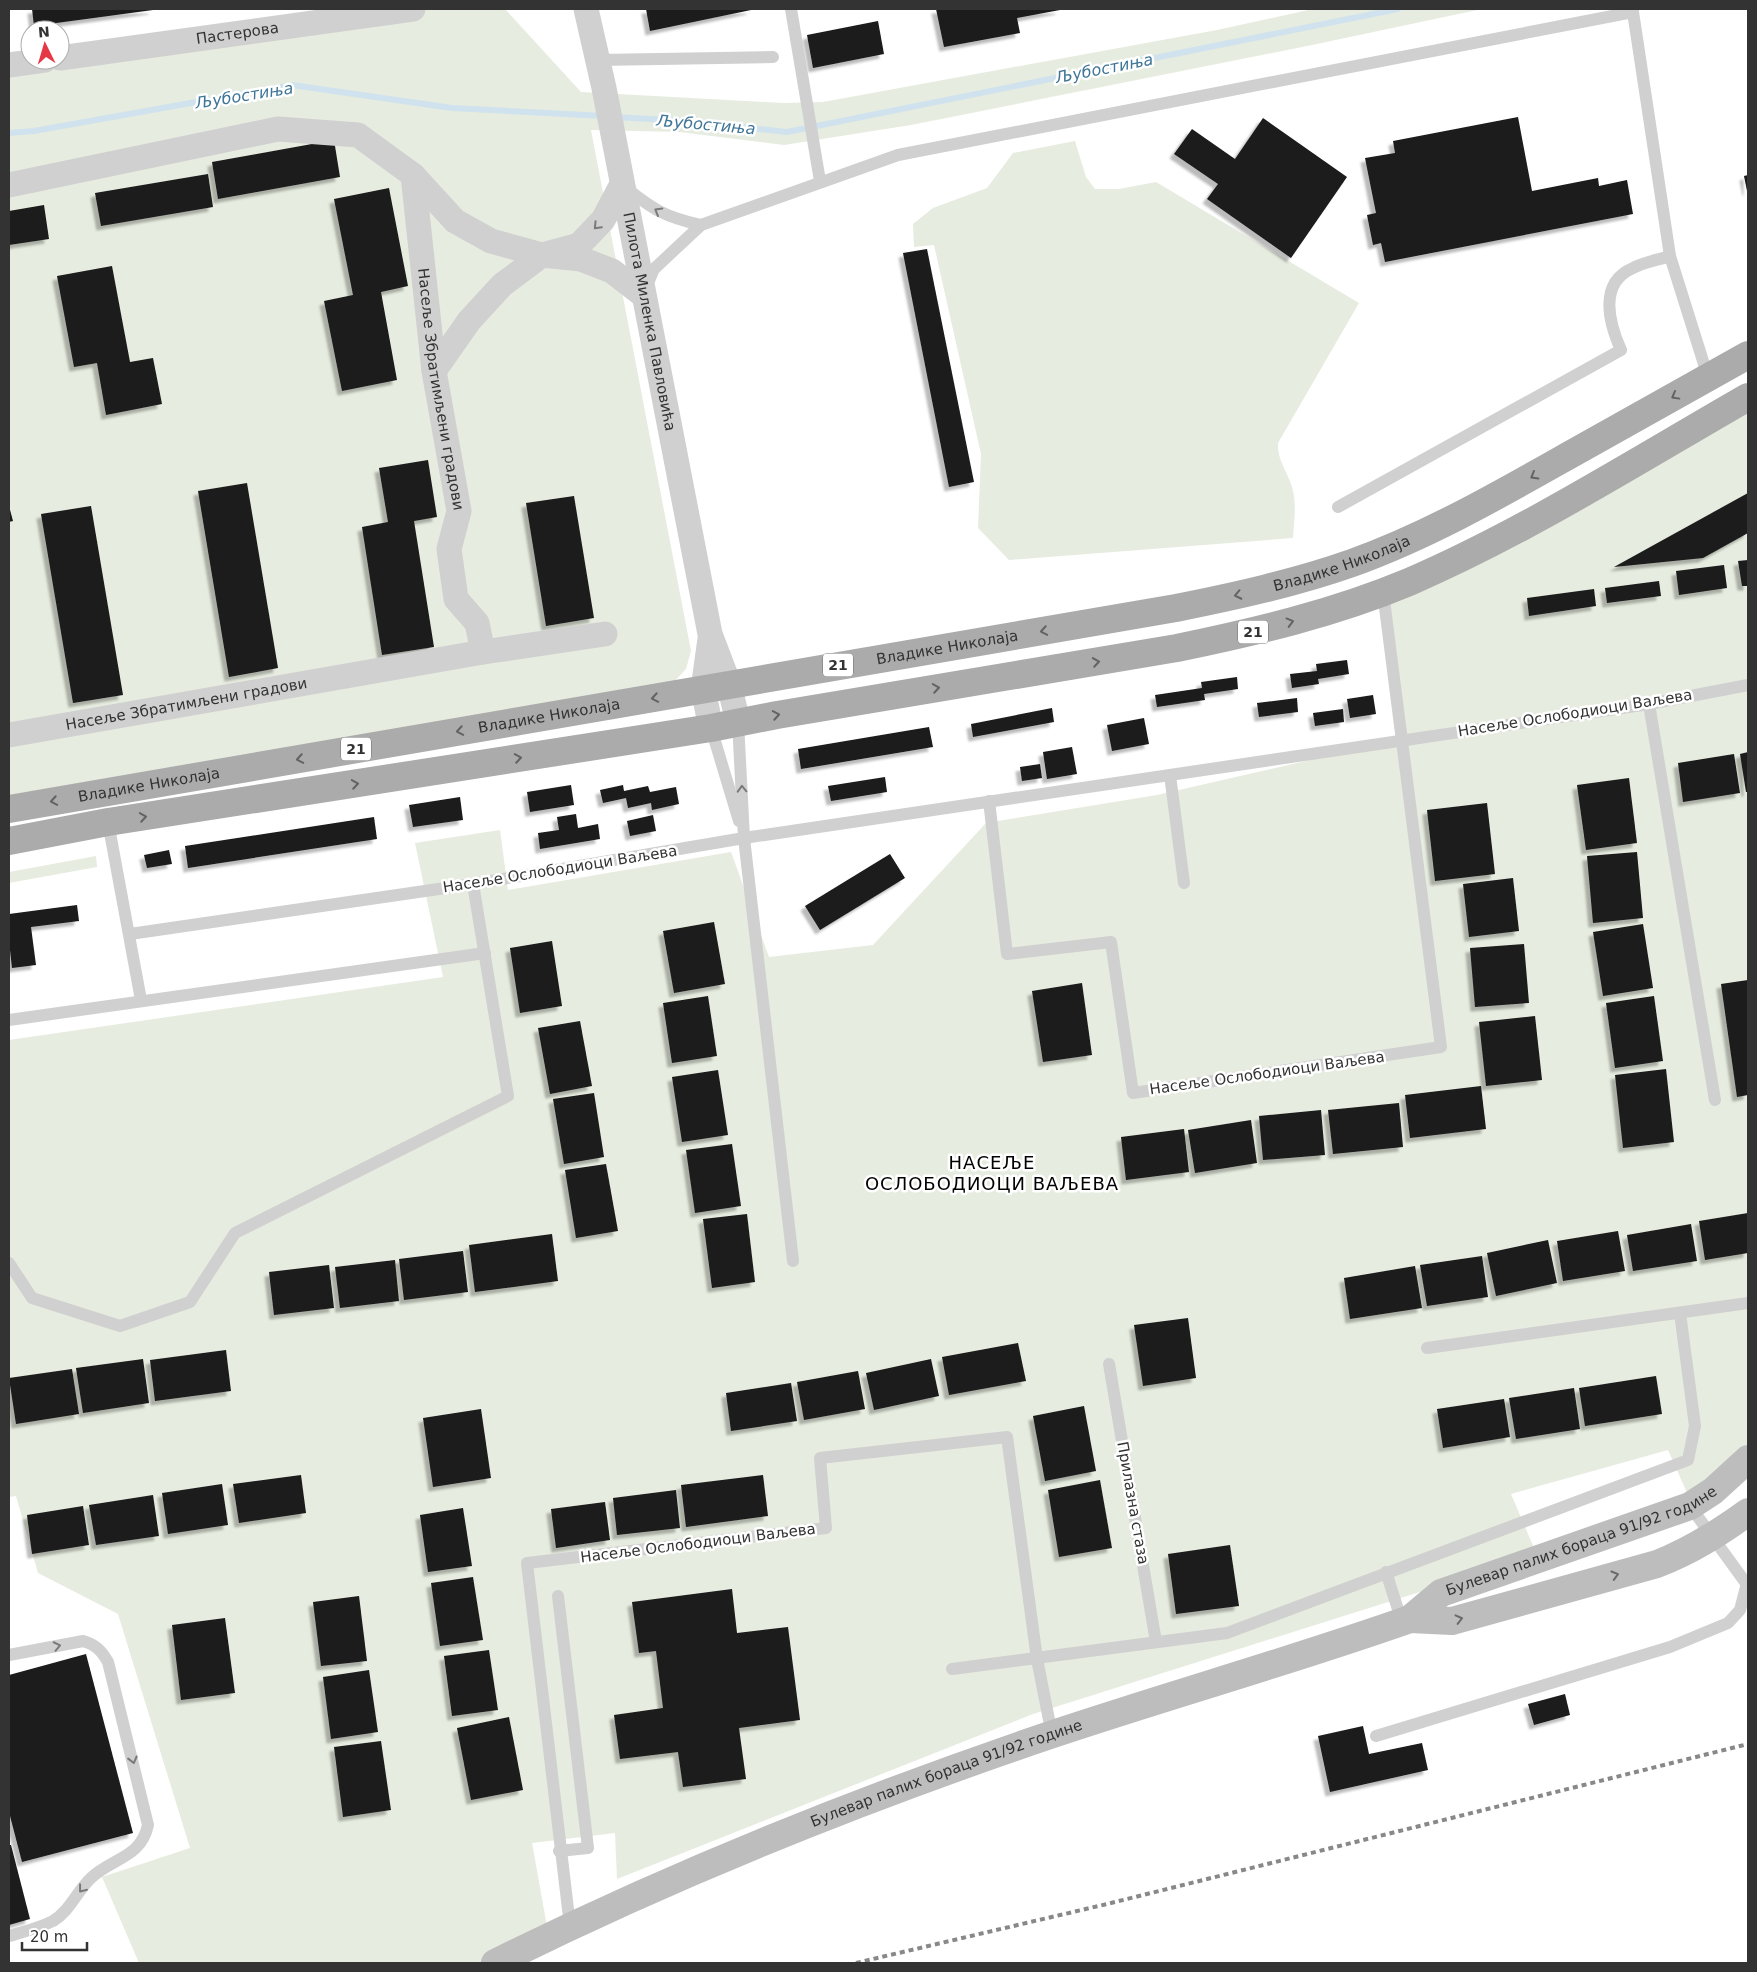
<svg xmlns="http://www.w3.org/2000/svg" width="1757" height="1972" font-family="'DejaVu Sans',sans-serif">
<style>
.green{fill:#e6ecdf}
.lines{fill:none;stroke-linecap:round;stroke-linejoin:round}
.stream{stroke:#cfe2ee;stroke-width:6}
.building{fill:#1a1a1a;filter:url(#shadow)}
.lane{stroke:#d0d0d0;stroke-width:12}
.street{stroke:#d0d0d0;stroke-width:25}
.secondary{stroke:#bdbdbd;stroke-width:28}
.primary{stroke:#ababab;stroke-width:28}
.rail{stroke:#888;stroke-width:4;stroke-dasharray:5 4;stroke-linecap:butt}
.oneway{stroke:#7a7a7a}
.oneway2{stroke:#636363}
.oneway3{stroke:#6a6a6a}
.labels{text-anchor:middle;stroke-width:5;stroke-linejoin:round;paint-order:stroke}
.shield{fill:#fff;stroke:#707070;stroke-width:1}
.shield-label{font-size:14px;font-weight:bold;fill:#333}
.street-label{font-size:15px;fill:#333;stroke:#fff}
.water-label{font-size:16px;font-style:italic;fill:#3f7597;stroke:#fff}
.quarter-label{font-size:18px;letter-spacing:1px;fill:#000;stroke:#fff}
</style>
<defs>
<filter id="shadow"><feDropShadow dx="-4.5" dy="4.5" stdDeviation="1" flood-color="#0004"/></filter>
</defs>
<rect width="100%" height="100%" fill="#fff"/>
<!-- green -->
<g class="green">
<polygon points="413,9 505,9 581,92 783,103 823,102 1217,30 1313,9 1482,9 1312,45 911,125 784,145 680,132 591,130 691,651 686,669 670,686 9,795 9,65"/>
<path d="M1075 141 1086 177 1095 189H1119L1156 182 1359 303 1278 443C1277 460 1287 471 1292 487 1297 504 1294 520 1293 538L1009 560 978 528 981 454 934 245 914 247 913 224 933 208 987 188 1013 153Z"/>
<polygon points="1748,397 1748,1449 1688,1495 1668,1450 1511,1494 1537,1555 1033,1714 617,1879 615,1833 532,1843 548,1932 487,1963 139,1963 102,1877 190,1848 118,1614 38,1573 16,1496 9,1497 9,1040 443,977 415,843 500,830 508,890 731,852 769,957 873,945 986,823 1157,795 1402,739 1383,592"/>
<polygon points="96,856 97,867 9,883 9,872"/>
</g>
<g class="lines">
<!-- stream -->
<g class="stream">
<polyline points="614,117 687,121 787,132 1398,9"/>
<polyline points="9,133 34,131 292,85 452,108 604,116"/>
</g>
</g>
<!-- building -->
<g class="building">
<polygon points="32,9 153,9 153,10 34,26"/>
<polygon points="646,9 751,9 751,10 650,31"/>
<polygon points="936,9 1060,9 1060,10 1017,18 1020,33 944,47"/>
<polygon points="878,21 884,54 813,68 807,35"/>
<polygon points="1518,117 1532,191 1598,178 1599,186 1627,180 1633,214 1385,262 1381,243 1373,245 1367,215 1376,213 1365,158 1395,153 1393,141"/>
<polygon points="1263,118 1347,177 1291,258 1207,199 1218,184 1174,154 1192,129 1235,159"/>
<polygon points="334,140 340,177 218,199 212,162"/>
<polygon points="208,174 213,207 101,226 95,193"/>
<polygon points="1748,175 1748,191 1747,191 1744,176"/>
<polygon points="389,188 408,286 381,292 397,380 342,391 324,301 353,295 334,199"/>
<polygon points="44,205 49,239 9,245 9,211"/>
<polygon points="927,249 974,482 949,487 903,253"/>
<polygon points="112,266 130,362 153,358 162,404 106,415 97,363 74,367 57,276"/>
<polygon points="428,460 437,517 414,521 434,647 382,655 362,527 388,522 379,468"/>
<polygon points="247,483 278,668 229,677 198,491"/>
<polygon points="1748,493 1748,533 1703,558 1614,567"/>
<polygon points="574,496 594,618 546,626 526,503"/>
<polygon points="9,506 13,521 9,522"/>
<polygon points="91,506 123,695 73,703 41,514"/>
<polygon points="1748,560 1748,586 1742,586 1738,561"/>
<polygon points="1724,565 1727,588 1679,595 1676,571"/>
<polygon points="1659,581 1661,596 1607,603 1605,588"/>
<polygon points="1594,589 1596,606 1529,616 1527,598"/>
<polygon points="1347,660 1349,674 1318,679 1319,684 1292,688 1290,674 1317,671 1316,664"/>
<polygon points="1237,677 1238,689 1204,694 1205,700 1157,707 1155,695 1202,688 1201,682"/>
<polygon points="1373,695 1376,714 1350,718 1347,699"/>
<polygon points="1297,698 1298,712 1259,717 1257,703"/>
<polygon points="1052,708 1054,722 973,737 971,724"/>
<polygon points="1343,709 1344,722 1315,726 1313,713"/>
<polygon points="1144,718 1149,744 1112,751 1107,725"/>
<polygon points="929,727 933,747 801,769 798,749"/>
<polygon points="1072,747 1077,774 1047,779 1043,752"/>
<polygon points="1748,752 1748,792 1746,792 1740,754"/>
<polygon points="1734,754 1740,793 1683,802 1678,763"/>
<polygon points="1040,764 1042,778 1022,781 1020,767"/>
<polygon points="885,777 887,792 831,801 828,786"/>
<polygon points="1629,778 1637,843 1586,850 1577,785"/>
<polygon points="571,785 574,805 530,812 527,792"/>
<polygon points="623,785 624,791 648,786 650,792 676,787 679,804 652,810 651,803 628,808 626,798 603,803 600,790"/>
<polygon points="460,797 463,820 413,827 409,805"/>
<polygon points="1487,803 1495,874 1435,881 1427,810"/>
<polygon points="576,814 578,828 598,824 600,839 540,849 538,833 559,830 557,817"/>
<polygon points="653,815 656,831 630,836 627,821"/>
<polygon points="374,817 377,839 188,868 185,846"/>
<polygon points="169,850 172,864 147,868 144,855"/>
<polygon points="1637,852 1643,918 1593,923 1587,856"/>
<polygon points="890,854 905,878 820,930 805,906"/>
<polygon points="1513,878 1519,931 1469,937 1463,884"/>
<polygon points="77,905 79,921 31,927 36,965 12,968 9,941 9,914"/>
<polygon points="714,922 725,984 674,993 663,931"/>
<polygon points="1643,924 1653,988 1603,996 1593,932"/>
<polygon points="552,941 562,1006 520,1013 510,948"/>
<polygon points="1524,944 1529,1003 1475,1007 1470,948"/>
<polygon points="1748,980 1748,1095 1737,1097 1721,984"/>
<polygon points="1082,983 1092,1055 1043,1062 1032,991"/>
<polygon points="708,996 717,1056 672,1063 663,1003"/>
<polygon points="1654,996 1663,1061 1615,1068 1606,1003"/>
<polygon points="1535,1016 1542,1080 1486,1086 1479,1022"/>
<polygon points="580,1021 592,1086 550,1094 538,1028"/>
<polygon points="1666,1069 1674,1142 1623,1148 1615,1075"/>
<polygon points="718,1070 728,1135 682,1142 672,1077"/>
<polygon points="1481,1086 1486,1129 1410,1138 1405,1095"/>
<polygon points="594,1093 604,1157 564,1164 553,1099"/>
<polygon points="1399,1103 1403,1147 1333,1154 1328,1110"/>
<polygon points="1321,1110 1325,1155 1263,1160 1259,1116"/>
<polygon points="1251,1120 1257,1163 1195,1173 1188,1130"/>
<polygon points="1184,1129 1189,1172 1126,1180 1121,1137"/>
<polygon points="732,1144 741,1206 695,1213 686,1150"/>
<polygon points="606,1164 618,1231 576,1238 565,1170"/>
<polygon points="1748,1213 1748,1253 1705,1260 1699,1221"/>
<polygon points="747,1214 755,1282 712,1288 703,1219"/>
<polygon points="1691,1224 1697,1261 1633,1271 1627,1235"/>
<polygon points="1618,1231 1625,1271 1563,1281 1557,1241"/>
<polygon points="552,1234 558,1281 475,1292 469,1245"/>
<polygon points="1548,1240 1557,1283 1496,1296 1487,1253"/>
<polygon points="463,1251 468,1292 404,1300 399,1259"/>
<polygon points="1482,1256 1488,1297 1427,1306 1420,1265"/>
<polygon points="395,1260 399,1301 340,1308 335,1267"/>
<polygon points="329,1265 334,1308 274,1315 269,1272"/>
<polygon points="1415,1266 1422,1308 1350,1319 1344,1278"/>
<polygon points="1188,1318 1196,1378 1143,1386 1134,1325"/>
<polygon points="1018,1343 1026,1381 949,1395 942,1357"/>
<polygon points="226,1350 231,1391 155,1401 150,1360"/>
<polygon points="143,1359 149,1403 83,1413 76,1368"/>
<polygon points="931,1359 939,1396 874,1410 866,1373"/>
<polygon points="72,1369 79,1414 16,1424 9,1378"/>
<polygon points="858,1371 865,1409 804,1420 797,1382"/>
<polygon points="1656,1376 1662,1414 1585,1426 1579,1388"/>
<polygon points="791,1383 797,1421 731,1431 726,1393"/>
<polygon points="1574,1388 1580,1429 1516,1439 1509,1398"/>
<polygon points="1504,1399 1510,1437 1443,1448 1437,1409"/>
<polygon points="1084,1406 1096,1471 1045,1481 1033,1416"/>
<polygon points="481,1409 491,1478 433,1487 423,1418"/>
<polygon points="301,1475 306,1513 239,1523 233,1484"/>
<polygon points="763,1475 768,1516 686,1527 681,1485"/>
<polygon points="1100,1480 1112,1548 1059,1557 1048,1490"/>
<polygon points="222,1484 228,1525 168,1534 162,1493"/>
<polygon points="676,1490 680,1528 617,1535 613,1498"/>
<polygon points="153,1495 159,1536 96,1545 89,1505"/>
<polygon points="605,1502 610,1540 556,1548 551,1509"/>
<polygon points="83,1506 89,1545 32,1554 27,1515"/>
<polygon points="463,1508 472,1566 428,1572 420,1515"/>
<polygon points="1230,1545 1239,1606 1176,1614 1168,1554"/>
<polygon points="473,1577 483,1640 440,1646 431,1583"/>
<polygon points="732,1589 737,1633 788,1627 800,1720 739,1728 746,1779 683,1787 678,1752 620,1759 614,1715 663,1708 656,1651 639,1653 632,1602"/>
<polygon points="359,1596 367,1661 321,1666 313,1602"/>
<polygon points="225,1618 235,1693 181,1700 172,1625"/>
<polygon points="489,1650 498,1710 452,1716 444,1656"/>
<polygon points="86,1654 133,1833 22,1862 9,1812 9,1675"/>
<polygon points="369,1670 378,1732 331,1739 323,1677"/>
<polygon points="1565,1694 1570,1715 1534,1725 1528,1704"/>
<polygon points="509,1717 523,1790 471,1800 457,1728"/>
<polygon points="1363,1726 1369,1754 1422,1743 1428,1770 1330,1792 1318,1736"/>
<polygon points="381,1741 391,1810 343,1817 334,1747"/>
<polygon points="9,1845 11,1845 30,1919 9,1925"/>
</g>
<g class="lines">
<!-- lane -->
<g class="lane">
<polyline points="791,9 820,181"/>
<polyline points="1633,12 1670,256 1708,377"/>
<polyline points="598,60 773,57"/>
<path d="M626 188C654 210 665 217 701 225"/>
<polyline points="646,288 654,269 701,225 898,155 1633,12 1633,9"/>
<path d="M1338 507 1621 350C1609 323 1598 283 1633 268 1644 262 1658 260 1670 256"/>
<polyline points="1649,704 1715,1100"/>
<polyline points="738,722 744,838 793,1261"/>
<polyline points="711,728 739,821"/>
<polyline points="1170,775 1184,883"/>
<polyline points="989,801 1007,954 1111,942 1133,1093 1441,1047 1383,592"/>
<polyline points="108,822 141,1000"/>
<polyline points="130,934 473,884 744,838 1649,704 1748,685"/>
<polyline points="9,1020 485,953"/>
<polyline points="9,1263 32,1298 120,1326 190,1302 235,1233 508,1096 473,884"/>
<polyline points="1427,1348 1748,1303"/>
<polyline points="1109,1364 1156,1642"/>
<polyline points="1690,1506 1748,1586"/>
<polyline points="1386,1572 1402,1622"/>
<polyline points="558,1596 588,1848 559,1851"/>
<path d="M9 1655 83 1641C96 1645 101 1650 108 1662L148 1825C141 1858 112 1858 91 1878 77 1891 70 1911 53 1921 39 1928 23 1932 9 1936"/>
<polyline points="952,1669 1227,1633 1688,1460 1695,1426 1680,1313"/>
<polyline points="1376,1736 1670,1647 1728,1623 1740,1610 1747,1583"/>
<polyline points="570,1926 527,1563 826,1528 820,1458 1007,1437 1037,1659 1052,1735"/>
</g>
<!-- street -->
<g class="street">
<path id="s1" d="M586 9 604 88 710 634 729 684 738 722"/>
<path id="s2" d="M60 58 413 9"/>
<polyline points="9,65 45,60"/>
<path id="s3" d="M413 175 434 371 459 511 449 549 456 599 477 623 483 652 605 634"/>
<polyline points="622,184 603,220 579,245 542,255 581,259 612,271 643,295"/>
<polyline points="9,185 278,129 358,135 413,175 455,221 491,241 542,255"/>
<polyline points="434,371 469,321 502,285 542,255"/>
<polyline points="710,639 703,689 711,728"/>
<path id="s4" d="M9 735 483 652"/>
</g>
<!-- secondary -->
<g class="secondary">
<path d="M1410 1619 1452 1621 1657 1564C1691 1551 1719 1533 1748 1512"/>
<path id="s5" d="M495 1963C674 1874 861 1799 1050 1735 1169 1695 1291 1661 1410 1619L1441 1593 1690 1506 1713 1491 1748 1459"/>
</g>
<!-- primary -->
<g class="primary">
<path id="s6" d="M9 809 1176 608C1236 596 1295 583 1352 563 1427 536 1497 496 1566 457 1627 423 1688 389 1748 355"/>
<path d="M9 841 108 822 711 728 777 715 1177 648C1255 632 1335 613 1409 582 1525 532 1638 460 1748 397"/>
</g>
<!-- rail -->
<polyline class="rail" points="856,1963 1107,1904 1748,1744"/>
</g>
<!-- one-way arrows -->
<defs><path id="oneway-chevron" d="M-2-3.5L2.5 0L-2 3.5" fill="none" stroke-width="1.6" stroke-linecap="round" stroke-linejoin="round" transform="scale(1.25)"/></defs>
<g class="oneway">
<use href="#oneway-chevron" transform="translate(658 211) rotate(-150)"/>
<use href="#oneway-chevron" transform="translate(597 226) rotate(134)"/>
<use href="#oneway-chevron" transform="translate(742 789) rotate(-92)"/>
<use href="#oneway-chevron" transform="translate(57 1646) rotate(-12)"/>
<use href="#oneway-chevron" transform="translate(133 1760) rotate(76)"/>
<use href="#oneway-chevron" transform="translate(82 1889) rotate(128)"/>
</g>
<g class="oneway2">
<use href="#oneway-chevron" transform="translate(1675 396) rotate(151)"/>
<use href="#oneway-chevron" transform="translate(1534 476) rotate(150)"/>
<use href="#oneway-chevron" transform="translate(1238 595) rotate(168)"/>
<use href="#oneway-chevron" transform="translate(1290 622) rotate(-15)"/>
<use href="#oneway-chevron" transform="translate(1044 631) rotate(170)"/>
<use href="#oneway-chevron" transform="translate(1096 662) rotate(-9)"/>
<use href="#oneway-chevron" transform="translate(936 688) rotate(-9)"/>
<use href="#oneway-chevron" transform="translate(655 698) rotate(170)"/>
<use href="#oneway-chevron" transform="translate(776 715) rotate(-10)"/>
<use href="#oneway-chevron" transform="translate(460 731) rotate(170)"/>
<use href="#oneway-chevron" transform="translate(518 758) rotate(-9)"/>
<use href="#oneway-chevron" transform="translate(300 759) rotate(170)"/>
<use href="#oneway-chevron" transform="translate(355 784) rotate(-9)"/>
<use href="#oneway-chevron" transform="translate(54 801) rotate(170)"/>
<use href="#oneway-chevron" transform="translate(143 817) rotate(-9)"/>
</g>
<g class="oneway3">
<use href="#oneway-chevron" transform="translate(1615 1575) rotate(-16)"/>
<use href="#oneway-chevron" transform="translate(1459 1619) rotate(-14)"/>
</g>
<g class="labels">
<!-- shield labels -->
<g class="shield">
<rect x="1238" y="620.5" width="30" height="23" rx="4"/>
<rect x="823" y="653.5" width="30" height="23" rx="4"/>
<rect x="341" y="737.5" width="30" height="23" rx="4"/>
</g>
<g class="shield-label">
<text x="1253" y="637">21</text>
<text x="838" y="670">21</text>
<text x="356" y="754">21</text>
</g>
<!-- street labels -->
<g class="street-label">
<text dy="5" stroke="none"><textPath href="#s2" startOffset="179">Пастерова</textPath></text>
<text dy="5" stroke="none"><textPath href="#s1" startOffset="319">Пилота Миленка Павловића</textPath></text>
<text dy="5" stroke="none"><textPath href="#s3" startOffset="216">Насеље Збратимљени градови</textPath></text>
<text dy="5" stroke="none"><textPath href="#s6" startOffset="1356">Владике Николаја</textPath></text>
<text dy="5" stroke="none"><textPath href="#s6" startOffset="952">Владике Николаја</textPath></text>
<text dy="5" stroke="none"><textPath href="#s4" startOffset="180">Насеље Збратимљени градови</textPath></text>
<text transform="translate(1575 713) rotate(-9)" y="5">Насеље Ослободиоци Ваљева</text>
<text dy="5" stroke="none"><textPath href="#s6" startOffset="548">Владике Николаја</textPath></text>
<text dy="5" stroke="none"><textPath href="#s6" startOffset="142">Владике Николаја</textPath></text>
<text transform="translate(560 869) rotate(-9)" y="5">Насеље Ослободиоци Ваљева</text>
<text transform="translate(1267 1073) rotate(-8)" y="5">Насеље Ослободиоци Ваљева</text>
<text transform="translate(1133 1503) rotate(80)" y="5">Прилазна стаза</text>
<text dy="5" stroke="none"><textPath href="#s5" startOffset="1169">Булевар палих бораца 91/92 године</textPath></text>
<text transform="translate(698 1543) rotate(-7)" y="5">Насеље Ослободиоци Ваљева</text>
<text dy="5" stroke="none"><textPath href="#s5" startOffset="490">Булевар палих бораца 91/92 године</textPath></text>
</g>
<!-- water labels -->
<g class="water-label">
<text transform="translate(1104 68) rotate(-11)" y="6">Љубостиња</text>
<text transform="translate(244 95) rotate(-9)" y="6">Љубостиња</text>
<text transform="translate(706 124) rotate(5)" y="6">Љубостиња</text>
</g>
<!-- quarter labels -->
<g class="quarter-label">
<text x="992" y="1169">НАСЕЉЕ<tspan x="992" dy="21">ОСЛОБОДИОЦИ ВАЉЕВА</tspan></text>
</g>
</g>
<!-- border -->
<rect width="1757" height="1972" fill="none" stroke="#333333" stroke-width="20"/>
<!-- north arrow -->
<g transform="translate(45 45) rotate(355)"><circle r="24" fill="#ffffff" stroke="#adadad"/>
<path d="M0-4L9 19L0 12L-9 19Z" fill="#e63946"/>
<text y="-8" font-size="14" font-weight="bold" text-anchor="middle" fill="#333333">N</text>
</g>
<!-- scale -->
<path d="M22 1942v8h65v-8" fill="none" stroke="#333333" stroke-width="2.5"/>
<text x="30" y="1942" font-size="15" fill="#333333" stroke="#ffffff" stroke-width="4" paint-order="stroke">20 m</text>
</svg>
